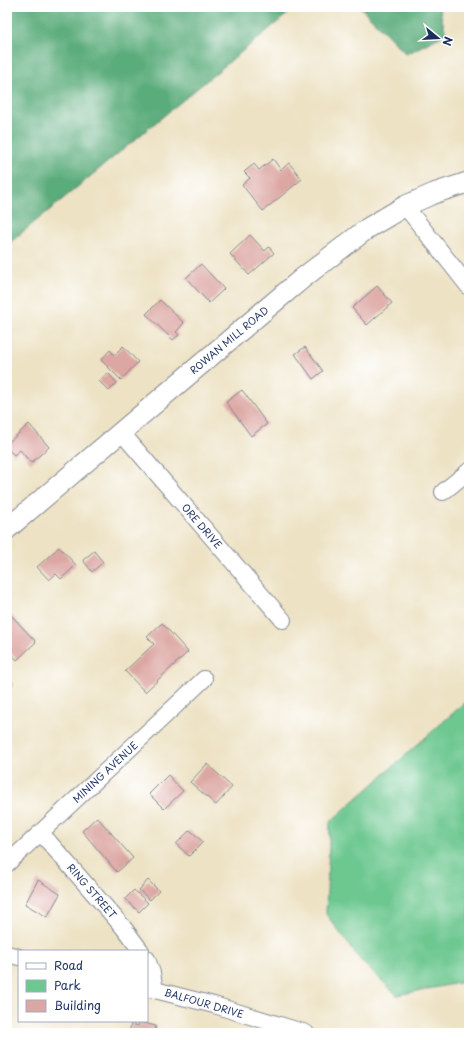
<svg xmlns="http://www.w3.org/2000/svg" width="476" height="1040" font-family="'Playpen Sans',sans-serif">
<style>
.green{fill:#6dc890;stroke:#447c77}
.forest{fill:#5aac7a;stroke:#3a6e6c}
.building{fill:#dca6a2}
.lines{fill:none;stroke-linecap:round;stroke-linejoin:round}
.minor-casing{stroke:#848891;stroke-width:18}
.tertiary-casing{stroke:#848891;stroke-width:22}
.minor{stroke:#fff;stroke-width:16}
.tertiary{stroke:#fff;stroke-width:20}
.labels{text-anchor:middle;stroke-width:3;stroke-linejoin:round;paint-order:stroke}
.street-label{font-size:10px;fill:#1b2f5e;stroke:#fff}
</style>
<rect width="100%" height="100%" fill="#fff"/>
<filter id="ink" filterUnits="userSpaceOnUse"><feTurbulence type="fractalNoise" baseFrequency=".025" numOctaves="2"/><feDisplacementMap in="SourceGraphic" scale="8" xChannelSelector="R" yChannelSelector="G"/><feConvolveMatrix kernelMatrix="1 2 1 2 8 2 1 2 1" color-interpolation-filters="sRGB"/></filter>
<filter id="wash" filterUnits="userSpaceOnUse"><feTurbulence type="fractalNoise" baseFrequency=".012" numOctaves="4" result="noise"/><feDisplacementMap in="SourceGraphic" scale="16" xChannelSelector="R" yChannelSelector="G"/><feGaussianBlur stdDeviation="0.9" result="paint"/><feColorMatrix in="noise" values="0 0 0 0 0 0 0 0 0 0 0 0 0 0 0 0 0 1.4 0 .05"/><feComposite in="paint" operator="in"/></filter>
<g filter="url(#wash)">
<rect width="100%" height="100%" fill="#ede2c4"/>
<!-- green -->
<polygon class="green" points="469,699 469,981 397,995 361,961 326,914 330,822"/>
<!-- forest -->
<g class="forest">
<polygon points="7,7 296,7 7,245"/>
<polygon points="360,7 439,7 446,34 406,54"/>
</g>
<g id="blocks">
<!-- building -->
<g class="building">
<polygon points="273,159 281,170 289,163 302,179 263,211 242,185 250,178 244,172 254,164 259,170"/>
<polygon points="250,235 265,251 269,247 274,253 249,275 230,254"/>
<polygon points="201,264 224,289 209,303 186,278"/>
<polygon points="377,286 392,303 367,325 352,308"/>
<polygon points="160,300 184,323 176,332 179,335 173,340 146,314"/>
<polygon points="123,346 138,362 121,380 101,360 110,350 114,355"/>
<polygon points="305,347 323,371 313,379 295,354"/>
<polygon points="108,373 117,383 109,391 99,381"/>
<polygon points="242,390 267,424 251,436 226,402"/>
<polygon points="29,424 49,447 31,463 20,450 14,455 7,448 7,444"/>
<polygon points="59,547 76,565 61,579 56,574 49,580 37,567"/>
<polygon points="94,551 103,562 92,572 83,560"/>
<polygon points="11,615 36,642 17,660 7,649 7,618"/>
<polygon points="162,623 188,652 145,692 125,671 154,644 147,637"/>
<polygon points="7,677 13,684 7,688"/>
<polygon points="207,764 232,787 216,805 190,782"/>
<polygon points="168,775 183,791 164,809 149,794"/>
<polygon points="97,817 133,858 117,872 82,831"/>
<polygon points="190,830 203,842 189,856 176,844"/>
<polygon points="38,880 60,894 47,917 25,904"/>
<polygon points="148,880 159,891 150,900 139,890"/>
<polygon points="134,890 148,903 139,912 125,899"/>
<polygon points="139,1022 156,1026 154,1033 129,1033 131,1024 138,1026"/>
</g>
</g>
</g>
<g filter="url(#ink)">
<use href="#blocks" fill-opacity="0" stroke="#848891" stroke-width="1"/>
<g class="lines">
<defs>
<g id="minor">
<polyline points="405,206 469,287"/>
<polyline points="121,432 283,620"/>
<polyline points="443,492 469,471"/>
<polyline points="41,833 123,927 141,951"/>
<polyline points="7,864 204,679"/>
<polyline points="7,954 19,957"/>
<polyline points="147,959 152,973 155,990"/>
<polyline points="147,988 214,1005 306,1033"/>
</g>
<polyline id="tertiary" points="7,529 266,309 304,277 368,228 405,206 435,193 469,182"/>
</defs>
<!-- minor casing -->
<use href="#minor" class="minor-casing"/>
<!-- tertiary casing -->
<use href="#tertiary" class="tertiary-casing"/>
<!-- minor -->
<use href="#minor" class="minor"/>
<!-- tertiary -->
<use href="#tertiary" class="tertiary"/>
</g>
</g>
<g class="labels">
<!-- street labels -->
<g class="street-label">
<text transform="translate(229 340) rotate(-40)" y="4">ROWAN MILL ROAD</text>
<text transform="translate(202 526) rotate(49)" y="4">ORE DRIVE</text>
<text transform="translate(105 772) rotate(-43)" y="4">MINING AVENUE</text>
<text transform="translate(92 891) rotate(49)" y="4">RING STREET</text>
<text transform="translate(204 1003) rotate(16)" y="4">BALFOUR DRIVE</text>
</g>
</g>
<!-- margin -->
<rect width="476" height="1040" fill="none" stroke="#fff" stroke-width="24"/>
<!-- legend -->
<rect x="18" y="950" width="130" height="72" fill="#ffffff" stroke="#a4acbf"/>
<rect x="26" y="963" width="20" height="6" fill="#ffffff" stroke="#a4acbf"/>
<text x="54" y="970" font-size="12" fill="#1b2f5e">Road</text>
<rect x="26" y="980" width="20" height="12" fill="#6dc890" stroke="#a4acbf"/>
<text x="54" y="990" font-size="12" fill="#1b2f5e">Park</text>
<rect x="26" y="1000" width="20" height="12" fill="#dca6a2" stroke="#a4acbf"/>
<text x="54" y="1010" font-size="12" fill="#1b2f5e">Building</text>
<!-- north arrow -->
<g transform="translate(438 38) rotate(108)" stroke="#ffffff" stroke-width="3" paint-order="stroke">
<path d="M0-3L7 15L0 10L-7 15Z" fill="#1b2f5e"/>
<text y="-6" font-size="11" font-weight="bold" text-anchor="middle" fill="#1b2f5e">N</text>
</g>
</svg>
